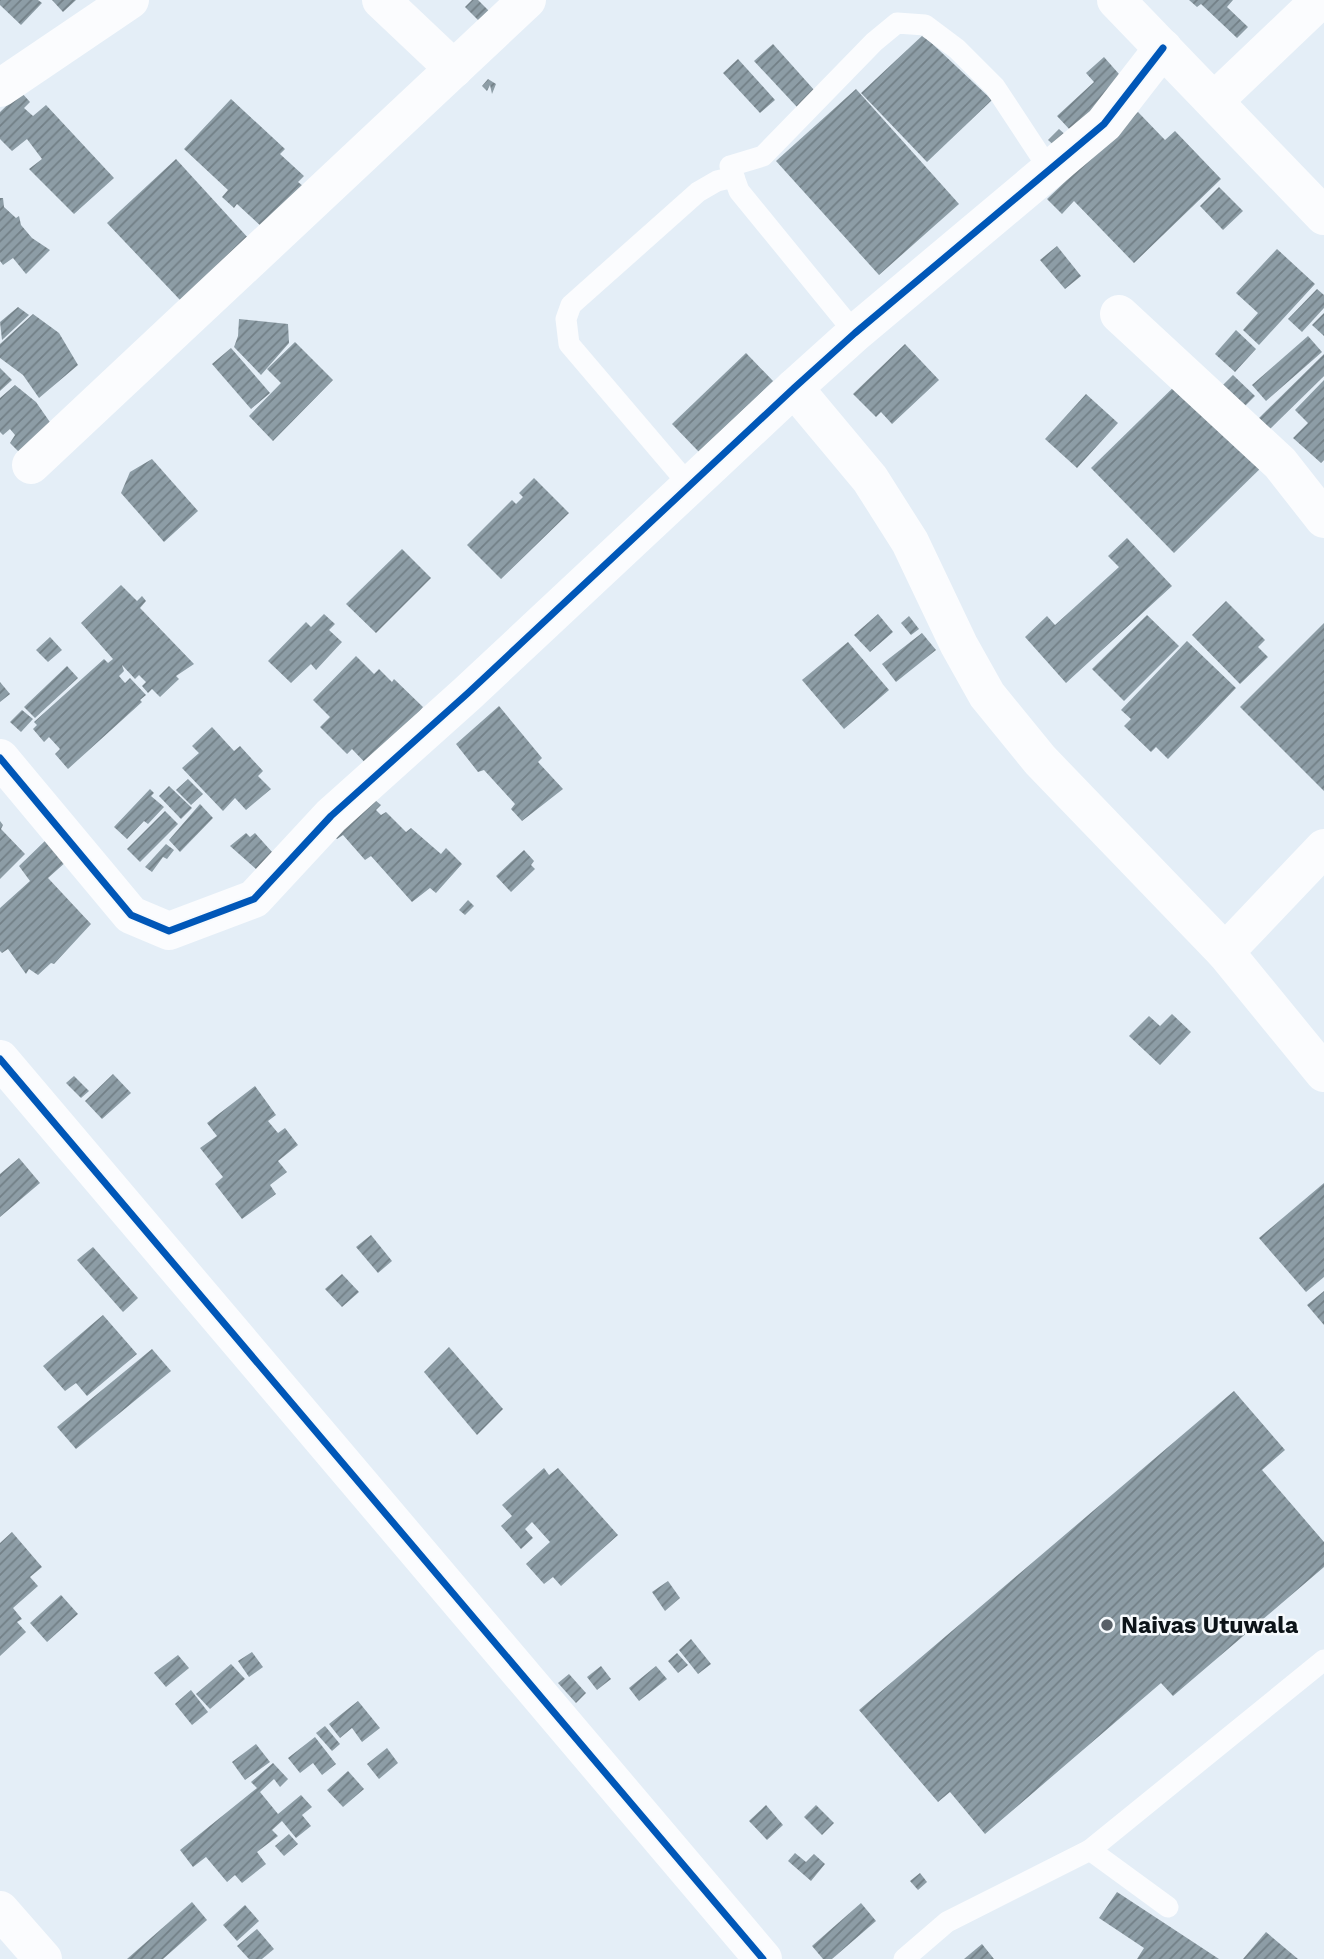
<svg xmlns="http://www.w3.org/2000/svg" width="1324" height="1959" font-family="'Work Sans',sans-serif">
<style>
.building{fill:url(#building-hatch)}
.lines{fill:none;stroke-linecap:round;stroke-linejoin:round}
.lane{stroke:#fbfcfe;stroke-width:21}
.street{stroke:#fbfcfe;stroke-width:38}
.cycleway-casing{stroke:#f6fafd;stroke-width:11}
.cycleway{stroke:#0057b8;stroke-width:7}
.poi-dot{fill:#586067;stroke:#f6fafd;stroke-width:2.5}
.labels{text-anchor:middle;stroke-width:5;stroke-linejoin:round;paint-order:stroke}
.poi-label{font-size:23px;font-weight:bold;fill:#0d1419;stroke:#f6fafd;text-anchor:start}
</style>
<defs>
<pattern id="building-hatch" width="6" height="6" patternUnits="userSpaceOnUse" patternTransform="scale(1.75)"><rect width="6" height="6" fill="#8d9da6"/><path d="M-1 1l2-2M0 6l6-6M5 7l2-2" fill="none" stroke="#727f86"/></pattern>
</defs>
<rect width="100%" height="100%" fill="#e4eef7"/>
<!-- building -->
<g class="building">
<polygon points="0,0 38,0 42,3 21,25 0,5"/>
<polygon points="52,0 76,0 63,12"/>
<polygon points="472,0 478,0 489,11 479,21 465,7"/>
<polygon points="1189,0 1233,0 1227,7 1248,27 1237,38 1201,4 1197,7"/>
<polygon points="923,35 992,100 927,162 861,93"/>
<polygon points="773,44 815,91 797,107 754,61"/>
<polygon points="1104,57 1126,82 1071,131 1057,116 1094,82 1086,73"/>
<polygon points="738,59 775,100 760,113 723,73"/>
<polygon points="488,79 496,84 492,94 490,85 487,91 482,86"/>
<polygon points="856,89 959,204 879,275 776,161"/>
<polygon points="21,92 30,102 24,108 33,116 46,105 114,178 74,214 29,169 42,159 27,139 12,151 0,139 0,112"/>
<polygon points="231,99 285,149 280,154 304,176 298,182 303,186 262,227 237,204 234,208 222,197 228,190 184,149"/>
<polygon points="1138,112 1165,140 1175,131 1221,179 1134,263 1074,201 1062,214 1047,199"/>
<polygon points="1059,129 1068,137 1057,148 1048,140"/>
<polygon points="176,159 250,240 181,301 107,223"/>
<polygon points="1219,187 1243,211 1223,230 1200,206"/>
<polygon points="0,198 3,198 4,207 16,218 19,216 21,225 32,238 50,250 26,274 13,258 3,265 0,261"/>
<polygon points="1057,246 1081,276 1065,289 1040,260"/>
<polygon points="1277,249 1315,284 1259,345 1243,330 1258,313 1236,293"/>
<polygon points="1317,289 1324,295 1324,308 1302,332 1288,319"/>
<polygon points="18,307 29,315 2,340 0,322"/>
<polygon points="1324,313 1324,336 1312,325"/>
<polygon points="33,314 59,333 78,365 39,398 23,375 0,358 0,344"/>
<polygon points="239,319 288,324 289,343 261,375 234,347 238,336"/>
<polygon points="1236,330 1256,349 1235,372 1215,354"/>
<polygon points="1308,336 1322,352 1266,401 1252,385"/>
<polygon points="295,342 333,380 273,441 249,416 281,383 267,369"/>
<polygon points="905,344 939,380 892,424 881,412 876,417 853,394"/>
<polygon points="231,348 270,393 251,409 212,364"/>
<polygon points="746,353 773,381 699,452 672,424"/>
<polygon points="1324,354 1324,376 1269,430 1258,419"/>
<polygon points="0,368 12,380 0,391"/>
<polygon points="1186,375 1269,460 1174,553 1091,468"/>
<polygon points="1233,375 1255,396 1245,406 1223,385"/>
<polygon points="1324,380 1324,460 1321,463 1293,438 1308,423 1295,410"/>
<polygon points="15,385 36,402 54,428 22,455 10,443 15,435 10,429 3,435 0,432 0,398"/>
<polygon points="1086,394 1118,423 1077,468 1045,439"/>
<polygon points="152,459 198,511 164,542 121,493 130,472"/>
<polygon points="534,478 569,513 501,579 467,545 512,500 516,504 523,497 519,493"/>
<polygon points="1127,538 1172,586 1066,683 1025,637 1047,616 1055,625 1119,567 1108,556"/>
<polygon points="402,549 431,578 376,633 346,604"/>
<polygon points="121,585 137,601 142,596 146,601 140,608 194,664 176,676 179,679 160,697 152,689 148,693 142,686 146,682 139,675 135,679 122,665 124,671 119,676 125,683 130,678 146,695 140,700 142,702 68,769 55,754 60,749 49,737 44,742 33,729 37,725 34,722 104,659 108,663 113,659 81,623"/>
<polygon points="1226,601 1265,640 1258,647 1268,657 1240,684 1192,635"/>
<polygon points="324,614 335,624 329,630 342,642 316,670 311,664 291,683 268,661 306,622 311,627"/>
<polygon points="878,614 893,632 870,652 854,635"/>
<polygon points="1147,615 1179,646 1124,701 1092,669"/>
<polygon points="909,616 919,629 911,635 901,623"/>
<polygon points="1324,623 1324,791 1240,707"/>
<polygon points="922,633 936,650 896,682 882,664"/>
<polygon points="50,637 62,650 48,662 36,650"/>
<polygon points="1187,641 1236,688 1168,759 1156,747 1151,752 1124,726 1131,719 1121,710"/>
<polygon points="848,642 889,690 844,729 802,680"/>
<polygon points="356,656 374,674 379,669 392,682 394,679 423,707 374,772 352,749 347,754 320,727 330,717 313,700"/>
<polygon points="67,666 78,678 35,718 24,707"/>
<polygon points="0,682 10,694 0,702"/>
<polygon points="499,706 542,758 538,762 563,789 522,821 511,809 515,804 484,770 478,772 456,744"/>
<polygon points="22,710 33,719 21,732 10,722"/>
<polygon points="212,727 234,751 240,746 263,771 258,776 271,789 246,810 235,798 223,811 182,768 199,753 192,746"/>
<polygon points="188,779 203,794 191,805 176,790"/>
<polygon points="169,786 192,808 181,819 159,796"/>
<polygon points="150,789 154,793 151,796 164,807 148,824 144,821 127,839 114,827"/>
<polygon points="375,800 381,805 376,810 381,815 386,812 406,832 411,828 441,854 446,848 462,864 436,893 430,888 412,902 371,856 365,860 343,835 337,839 327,831"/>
<polygon points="200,804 213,818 180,852 169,840"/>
<polygon points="165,811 178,824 140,862 127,849"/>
<polygon points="0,821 3,825 1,829 25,854 0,879"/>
<polygon points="246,833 250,837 255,833 281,862 264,876 230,846"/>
<polygon points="47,839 67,861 48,878 91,924 54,964 51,963 38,975 29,969 26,974 8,949 2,953 0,951 0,908 30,881 19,866"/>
<polygon points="166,844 174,850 167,859 163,857 152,872 145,867"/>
<polygon points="524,850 534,861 531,865 535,869 511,892 496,876"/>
<polygon points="468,900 474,906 465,915 459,910"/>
<polygon points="1172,1014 1191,1032 1160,1065 1129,1036 1149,1016 1160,1026"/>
<polygon points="113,1074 131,1093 102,1119 85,1101"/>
<polygon points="74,1076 89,1091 81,1098 66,1083"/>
<polygon points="255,1086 276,1115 268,1121 278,1133 285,1128 298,1145 278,1161 287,1172 270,1185 276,1194 242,1219 215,1184 223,1177 200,1148 217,1136 207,1123"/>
<polygon points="19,1158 40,1183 0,1217 0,1174"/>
<polygon points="1324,1183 1324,1277 1306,1292 1259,1238"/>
<polygon points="371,1235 392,1261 378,1273 356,1247"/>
<polygon points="93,1247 138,1298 123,1312 77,1260"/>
<polygon points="342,1274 359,1292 342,1307 325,1289"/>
<polygon points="1324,1291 1324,1325 1307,1305"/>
<polygon points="103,1315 137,1354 87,1396 76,1383 65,1391 43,1366"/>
<polygon points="449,1347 503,1409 477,1435 424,1372"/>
<polygon points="152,1349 171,1371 76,1449 57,1427"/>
<polygon points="1234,1391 1285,1450 1262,1470 1324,1542 1324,1567 1173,1696 1161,1683 985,1834 950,1792 938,1802 859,1710"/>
<polygon points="544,1468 549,1475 558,1468 618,1535 561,1586 553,1577 544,1584 526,1564 550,1542 532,1522 525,1529 533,1538 521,1549 501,1526 512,1516 502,1505"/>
<polygon points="12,1532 42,1567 30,1577 38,1586 13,1608 22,1619 17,1622 26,1632 0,1656 0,1543"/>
<polygon points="668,1581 680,1598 665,1611 652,1592"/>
<polygon points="61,1595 78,1614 47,1642 30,1623"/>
<polygon points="691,1639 711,1664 698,1674 679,1650"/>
<polygon points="252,1652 263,1667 249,1677 238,1661"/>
<polygon points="677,1653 688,1665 678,1673 668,1661"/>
<polygon points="178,1655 189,1668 166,1687 154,1673"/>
<polygon points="231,1664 245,1679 210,1709 196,1694"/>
<polygon points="601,1666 611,1679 597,1690 587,1677"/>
<polygon points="656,1666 667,1679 639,1701 629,1688"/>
<polygon points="569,1674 586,1693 576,1703 558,1683"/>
<polygon points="191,1690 208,1712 192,1725 175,1704"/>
<polygon points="358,1701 380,1728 362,1742 352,1728 340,1738 329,1724"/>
<polygon points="325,1726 340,1744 332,1751 316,1733"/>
<polygon points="315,1737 336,1764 322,1775 313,1763 300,1773 288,1758"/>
<polygon points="256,1744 270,1762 245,1780 232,1762"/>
<polygon points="387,1748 398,1763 379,1779 367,1764"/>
<polygon points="273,1763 288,1779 280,1787 274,1779 260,1792 278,1814 301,1795 312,1807 302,1815 311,1826 296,1838 282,1821 272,1830 278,1836 257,1852 266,1864 242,1883 235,1875 227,1882 206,1857 193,1867 180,1850 257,1788 251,1782"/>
<polygon points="348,1771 364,1789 343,1807 327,1790"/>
<polygon points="766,1805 783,1825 767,1840 749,1821"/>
<polygon points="816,1805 834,1823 822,1835 804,1817"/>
<polygon points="289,1834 298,1844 284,1856 275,1846"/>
<polygon points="795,1853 806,1862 814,1854 825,1864 811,1881 788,1861"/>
<polygon points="920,1873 927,1882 918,1890 910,1881"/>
<polygon points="1117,1892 1219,1959 1137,1959 1144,1948 1099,1918"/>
<polygon points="192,1902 207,1920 163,1959 127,1959"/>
<polygon points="861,1903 876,1921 832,1959 823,1959 812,1946"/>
<polygon points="245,1905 259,1921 237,1941 223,1925"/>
<polygon points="257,1929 274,1949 262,1959 249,1959 237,1946"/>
<polygon points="1266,1932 1298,1959 1243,1959"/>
<polygon points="982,1944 994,1959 964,1959"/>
</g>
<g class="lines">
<!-- lane -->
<g class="lane">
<polyline points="855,333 739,191 730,166 763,156 874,42 897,23 925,25 957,49 995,87 1049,169"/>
<polyline points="690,486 569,344 566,319 571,305 698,192 717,181 734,177"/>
<polyline points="1168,1907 1090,1850 1324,1660"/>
<polyline points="904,1959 947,1922 1090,1850"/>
</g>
<!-- street -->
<g class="street">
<polyline points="381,0 454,69"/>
<polyline points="1116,0 1324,216"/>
<polyline points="0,88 130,0"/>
<polyline points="1214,101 1320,0"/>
<polyline points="1119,314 1280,463 1324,519"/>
<polyline points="794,388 870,479 910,542 959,645 987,695 1040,760 1225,952 1324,1073"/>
<polyline points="31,465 527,0"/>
<polyline points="0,758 131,915 169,931 254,899 331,816 468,693 794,388 855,333 1104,124 1163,48"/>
<polyline points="1225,952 1324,848"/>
<polyline points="0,1059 763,1959"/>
<polyline points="0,1910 43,1959"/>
</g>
<defs>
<g id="cycleway">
<polyline points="0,758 131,915 169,931 254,899 331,816 468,693 794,388 855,333 1104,124 1163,48"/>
<polyline points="0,1059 763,1959"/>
</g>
</defs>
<!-- cycleway casing -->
<use href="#cycleway" class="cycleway-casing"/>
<!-- cycleway -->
<use href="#cycleway" class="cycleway"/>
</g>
<!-- markers -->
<circle class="poi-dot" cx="1107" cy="1625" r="7"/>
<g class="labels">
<!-- poi labels -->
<g class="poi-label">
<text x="1121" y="1633">Naivas Utuwala</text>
</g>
</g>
</svg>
